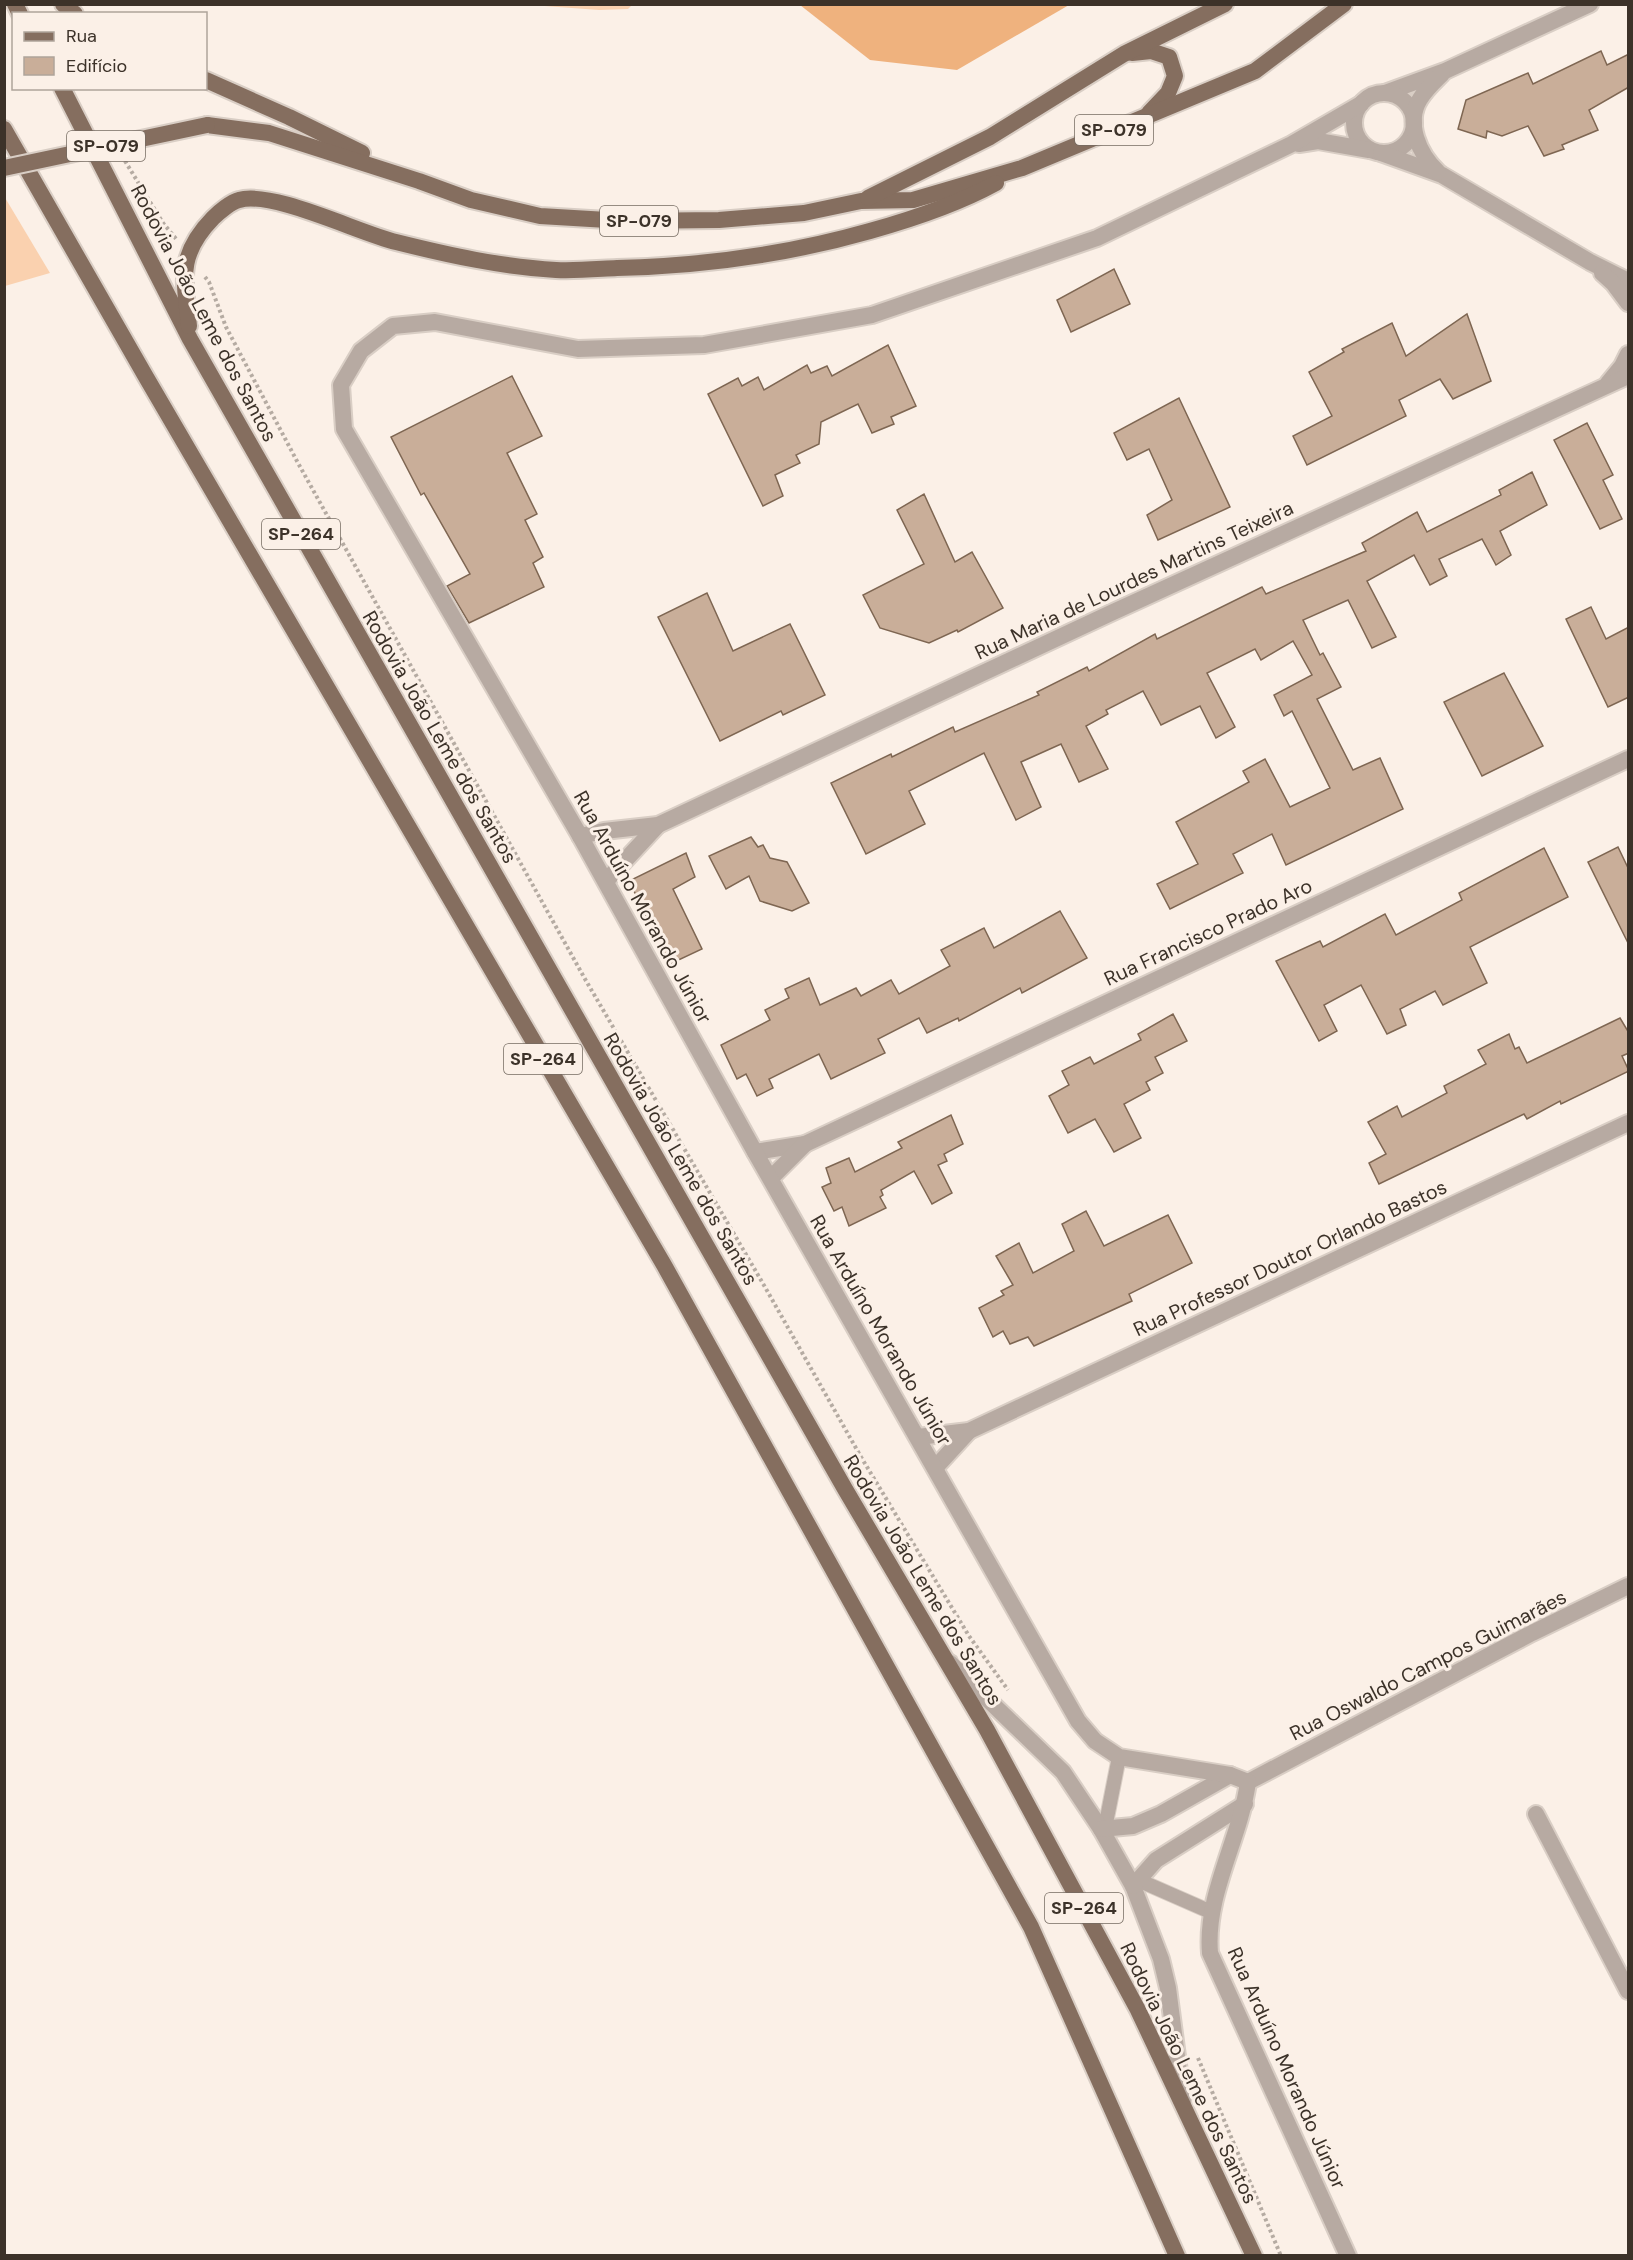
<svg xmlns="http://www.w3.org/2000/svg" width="1633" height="2260" font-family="'DM Sans',sans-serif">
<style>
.green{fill:#fad1af}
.forest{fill:#efb27e}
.building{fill:#c9ae99;stroke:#7e6652;stroke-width:1.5}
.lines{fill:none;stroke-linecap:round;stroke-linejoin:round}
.service-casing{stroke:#d9cec5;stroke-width:16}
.minor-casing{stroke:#d9cec5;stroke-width:20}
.primary-casing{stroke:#d9cec5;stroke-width:20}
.path{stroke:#b5aba2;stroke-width:4;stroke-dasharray:3 3;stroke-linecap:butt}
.service{stroke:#b7aaa2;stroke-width:14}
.minor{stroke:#b7aaa2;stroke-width:16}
.primary{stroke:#856e5f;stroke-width:16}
.primary-bridge-casing{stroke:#d9cec5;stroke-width:20;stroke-linecap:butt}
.primary-bridge{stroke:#856e5f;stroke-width:16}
.labels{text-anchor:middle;stroke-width:6;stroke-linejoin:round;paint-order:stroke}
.shield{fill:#fbf0e7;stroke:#756b62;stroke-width:1.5}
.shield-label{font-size:18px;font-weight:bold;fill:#3c3229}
.street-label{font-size:20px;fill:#3c3229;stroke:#fbf0e7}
</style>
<rect width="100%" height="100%" fill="#fbf0e7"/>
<!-- green -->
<g class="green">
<polygon points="531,5 632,4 632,5 628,9 599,10"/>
<polygon points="4,196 50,273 5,286 4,286"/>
</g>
<!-- forest -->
<polygon class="forest" points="800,5 1069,5 957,70 870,60"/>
<!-- building -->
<g class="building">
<polygon points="1601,51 1607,65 1629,54 1629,87 1589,110 1598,130 1562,145 1564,149 1544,156 1528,126 1502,136 1487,131 1486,138 1458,129 1466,100 1528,73 1533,84"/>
<polygon points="1114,269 1130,304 1071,332 1057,300"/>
<polygon points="1467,314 1491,381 1453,399 1440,379 1399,400 1406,416 1307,465 1293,436 1332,416 1309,372 1344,352 1342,349 1392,323 1406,356"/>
<polygon points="888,345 916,406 891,417 894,424 872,433 858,404 821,422 819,444 796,455 800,463 775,475 783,496 763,506 708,394 738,378 742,386 758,377 764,390 807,365 811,373 827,366 832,376"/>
<polygon points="512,376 542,436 507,453 537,514 525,520 543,557 533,563 544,587 469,623 447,586 470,574 424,493 421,495 391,437"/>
<polygon points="1179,398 1230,507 1158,540 1147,515 1172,500 1149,449 1127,460 1114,433"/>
<polygon points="1587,423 1613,475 1603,480 1622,519 1600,529 1554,440"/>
<polygon points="1532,472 1547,505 1500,531 1511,555 1496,565 1482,539 1439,559 1447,576 1430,585 1414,555 1367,581 1396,637 1372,648 1348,600 1303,620 1320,655 1323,653 1341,687 1317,699 1353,770 1380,758 1403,809 1286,865 1272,834 1233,854 1243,873 1170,909 1157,884 1198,864 1176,822 1249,782 1243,771 1265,759 1290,807 1330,788 1292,711 1284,716 1274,695 1312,675 1293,641 1261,660 1255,649 1207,673 1235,727 1216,738 1200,706 1161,725 1143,691 1106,710 1108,714 1086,726 1108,769 1079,782 1061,744 1021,762 1041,807 1016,820 984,753 909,791 925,824 866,854 831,783 891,754 892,757 953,727 955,732 1039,695 1037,692 1087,667 1089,671 1155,634 1157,639 1262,587 1266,594 1366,551 1362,543 1417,512 1427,532 1501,495 1499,490"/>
<polygon points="924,494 955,562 972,552 1003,608 958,632 957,630 929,643 880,628 863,595 924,564 897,510"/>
<polygon points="707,593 733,651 790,624 825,695 783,715 781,711 720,741 658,617"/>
<polygon points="1591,607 1606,639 1629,627 1629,697 1608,707 1566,619"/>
<polygon points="1504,673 1543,746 1482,776 1444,702"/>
<polygon points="751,837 758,847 763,845 770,858 787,862 809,903 792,911 760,901 749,876 726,889 709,856"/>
<polygon points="1618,847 1629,870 1629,945 1588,862"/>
<polygon points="1544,848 1568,897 1470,947 1487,983 1443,1005 1435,991 1400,1009 1406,1025 1387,1034 1361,985 1324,1005 1337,1031 1319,1041 1276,961 1320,941 1323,947 1385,914 1396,935 1462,900 1459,893"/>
<polygon points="686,853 695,877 673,889 702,949 670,964 629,881"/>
<polygon points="1060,911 1087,958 1022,993 1020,988 959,1021 958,1018 927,1033 919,1018 878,1039 885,1053 831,1079 819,1054 769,1079 773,1088 757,1096 746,1074 737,1079 721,1045 770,1020 765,1010 789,998 785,989 809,978 820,1005 856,988 861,996 891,980 899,994 950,966 941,950 984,928 994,948"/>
<polygon points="1173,1014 1187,1041 1155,1057 1163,1073 1146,1082 1150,1090 1124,1104 1141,1138 1114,1152 1095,1119 1068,1133 1049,1096 1069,1085 1062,1071 1090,1057 1094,1064 1141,1040 1138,1034"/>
<polygon points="1620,1018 1629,1033 1629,1053 1622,1056 1629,1071 1561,1104 1560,1101 1527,1119 1524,1114 1379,1184 1369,1163 1386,1154 1368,1122 1397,1106 1402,1117 1447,1093 1444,1086 1486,1064 1478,1050 1509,1034 1515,1049 1519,1047 1527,1063"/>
<polygon points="951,1115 963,1144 944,1154 947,1161 938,1165 952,1193 932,1204 914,1171 881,1190 883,1195 880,1197 886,1208 849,1226 842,1207 834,1211 822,1187 831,1183 826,1168 849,1158 855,1172 902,1148 898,1142"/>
<polygon points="1086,1211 1104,1246 1168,1215 1192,1263 1129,1294 1132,1301 1034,1346 1028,1337 1010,1344 1003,1331 993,1337 979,1308 1004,1295 1001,1291 1013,1285 996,1256 1019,1243 1033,1273 1074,1251 1062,1224"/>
</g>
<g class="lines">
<defs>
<g id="service">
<polyline points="1105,1828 1119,1757"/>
<polyline points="1138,1880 1211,1912"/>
</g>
<g id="minor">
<polyline points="1385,93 1445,71 1590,4"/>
<circle cx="1384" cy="123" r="30"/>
<polyline points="1299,144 1318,141 1369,150"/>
<polyline points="1381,153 1442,175 1590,262 1628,281"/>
<path d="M1438 172C1419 154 1405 123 1420 99 1426 89 1435 81 1442 74"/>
<polyline points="1602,273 1613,283 1628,303"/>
<polyline points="1608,383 1622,366 1628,354"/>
<polyline points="580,836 604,831 658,825 1111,613 1628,376"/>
<polyline points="606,881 658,825"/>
<polyline points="755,1152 805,1144 1628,759"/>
<polyline points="771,1178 805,1144"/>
<polyline points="918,1437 969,1431 1628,1123"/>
<polyline points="935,1468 969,1431"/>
<polyline points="950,1663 1063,1772 1101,1829 1133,1886 1161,1959 1168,1988 1183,2102"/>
<polyline points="1248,1782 1532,1633 1628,1586"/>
<polyline points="1536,1814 1628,1991"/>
<polyline points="1101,1829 1133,1826 1161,1814 1230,1775"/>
<polyline points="1133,1886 1156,1860 1245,1804"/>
<path d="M1348 2256 1210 1953C1205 1894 1240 1840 1248 1782L1230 1775 1119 1757 1095 1741 1078 1721 755 1152 580 836 344 429 341 385 361 351 393 326 435 322 578 349 704 345 872 315 1097 238 1292 144 1361 104"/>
</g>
<g id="primary">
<polyline points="15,4 20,14"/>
<polyline points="63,4 75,14"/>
<polyline points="1132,53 1151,51 1169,57 1175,76 1168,93 1149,113"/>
<polyline points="206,80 289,117 362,153"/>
<polyline points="62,88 190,339 845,1489 987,1730 1138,2010 1254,2256"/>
<polyline points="207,125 269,133 419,181 471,200 540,216 624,221 719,220 804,213 861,201 913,200 1022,168 1255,71 1344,4"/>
<polyline points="4,129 146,377 664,1265 1031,1927 1177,2256"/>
<polyline points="868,198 990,137 1124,54 1225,4"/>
<path d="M189 326C184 279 177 255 213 218 219 212 231 202 239 200 272 190 359 233 396 242 448 255 502 267 556 270 576 271 597 269 617 268 704 266 786 255 870 231 913 219 956 205 996 183"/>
</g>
</defs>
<!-- service casing -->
<use href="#service" class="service-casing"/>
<!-- minor casing -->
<use href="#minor" class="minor-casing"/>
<!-- primary casing -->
<use href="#primary" class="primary-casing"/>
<!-- path -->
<g class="path">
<polyline points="125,161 163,223 177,240"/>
<polyline points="205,277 209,282 226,327 298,463 585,979 765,1287 861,1457 969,1636 1008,1690"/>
<polyline points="1198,2058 1281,2256"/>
</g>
<!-- service -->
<use href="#service" class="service"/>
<!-- minor -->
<use href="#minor" class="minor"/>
<!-- primary -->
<use href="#primary" class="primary"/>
<defs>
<polyline id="primary-bridge" points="4,168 207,125"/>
</defs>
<!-- primary-bridge casing -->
<use href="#primary-bridge" class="primary-bridge-casing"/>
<!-- primary-bridge -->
<use href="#primary-bridge" class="primary-bridge"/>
</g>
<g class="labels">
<!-- shield labels -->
<g class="shield">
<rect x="1075" y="115" width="78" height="30" rx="4.5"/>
<rect x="67" y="131" width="78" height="30" rx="4.5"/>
<rect x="600" y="206" width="78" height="30" rx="4.5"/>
<rect x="262" y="519" width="78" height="30" rx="4.5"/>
<rect x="504" y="1044" width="78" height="30" rx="4.5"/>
<rect x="1045" y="1893" width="78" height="30" rx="4.5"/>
</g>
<g class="shield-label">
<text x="1114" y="136">SP-079</text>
<text x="106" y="152">SP-079</text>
<text x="639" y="227">SP-079</text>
<text x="301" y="540">SP-264</text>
<text x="543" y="1065">SP-264</text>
<text x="1084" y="1914">SP-264</text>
</g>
<!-- street labels -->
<g class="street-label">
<text transform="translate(204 313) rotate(62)" y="7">Rodovia João Leme dos Santos</text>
<text transform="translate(1134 580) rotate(-25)" y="7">Rua Maria de Lourdes Martins Teixeira</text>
<text transform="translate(440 737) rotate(60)" y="7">Rodovia João Leme dos Santos</text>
<text transform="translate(643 907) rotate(61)" y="7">Rua Arduíno Morando Júnior</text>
<text transform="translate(1208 932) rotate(-25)" y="7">Rua Francisco Prado Aro</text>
<text transform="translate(681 1159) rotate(60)" y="7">Rodovia João Leme dos Santos</text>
<text transform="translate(1290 1258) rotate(-25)" y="7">Rua Professor Doutor Orlando Bastos</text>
<text transform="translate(881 1330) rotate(60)" y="7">Rua Arduíno Morando Júnior</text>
<text transform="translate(923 1580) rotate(59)" y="7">Rodovia João Leme dos Santos</text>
<text transform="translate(1428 1665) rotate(-27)" y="7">Rua Oswaldo Campos Guimarães</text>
<text transform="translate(1287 2068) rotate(66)" y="7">Rua Arduíno Morando Júnior</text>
<text transform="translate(1189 2073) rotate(64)" y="7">Rodovia João Leme dos Santos</text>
</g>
</g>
<!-- border -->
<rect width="1633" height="2260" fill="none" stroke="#3c3229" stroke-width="12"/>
<!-- legend -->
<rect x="12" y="12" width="195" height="78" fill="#fbf0e7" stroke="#afa49b" stroke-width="1.5"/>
<rect x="24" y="32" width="30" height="9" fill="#856e5f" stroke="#afa49b" stroke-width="1.5"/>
<text x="66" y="42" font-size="18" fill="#3c3229">Rua</text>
<rect x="24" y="57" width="30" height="18" fill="#c9ae99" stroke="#afa49b" stroke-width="1.5"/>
<text x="66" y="72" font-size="18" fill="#3c3229">Edifício</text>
</svg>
